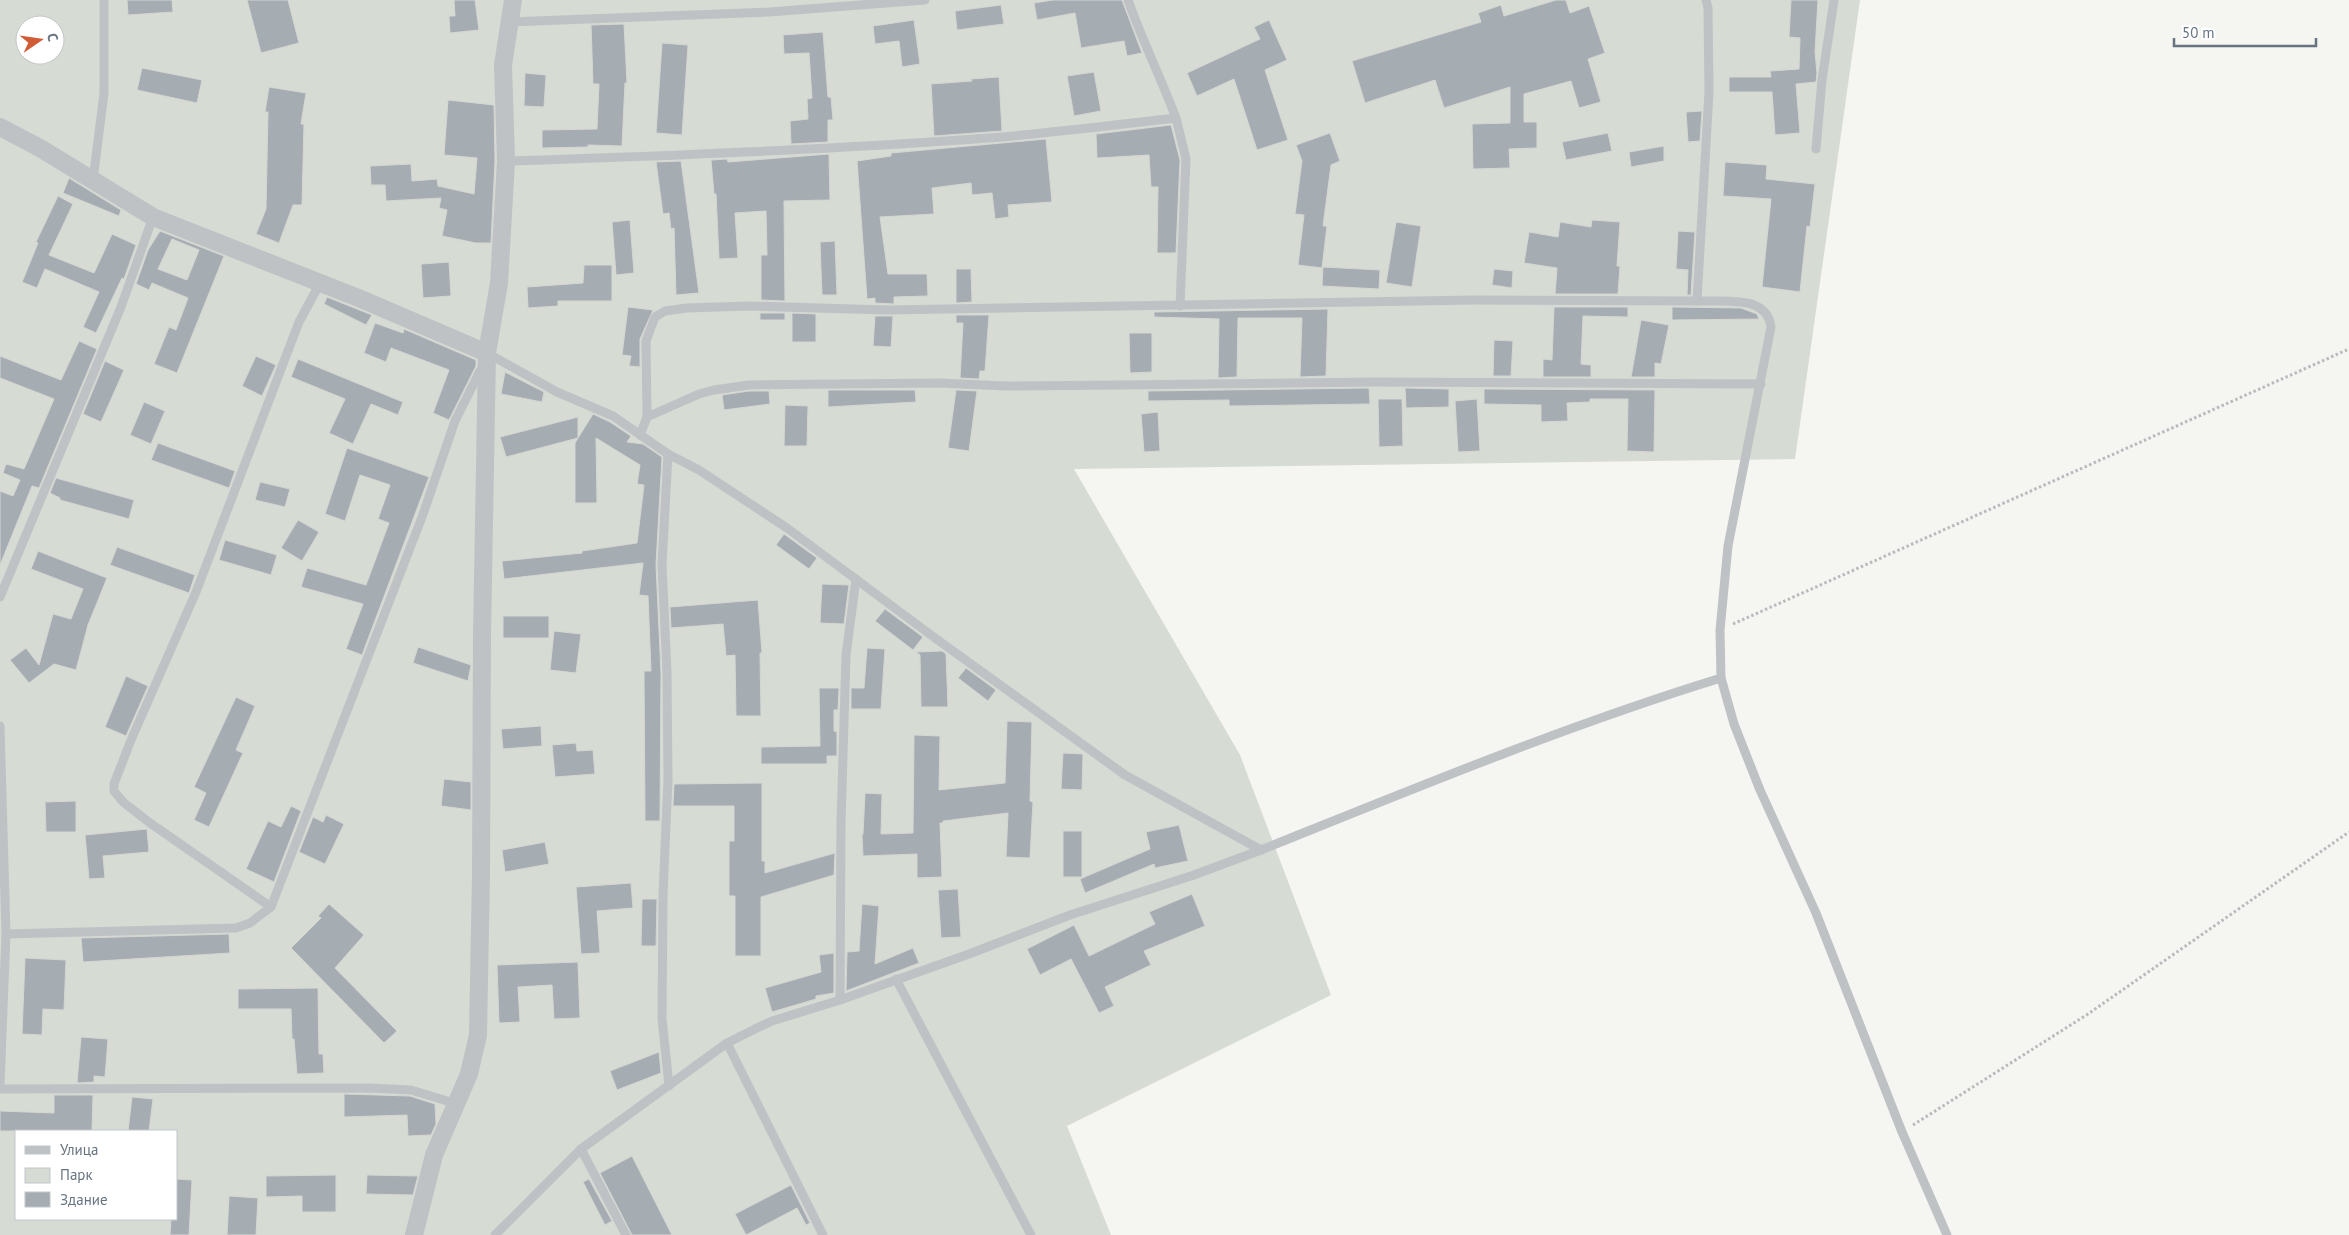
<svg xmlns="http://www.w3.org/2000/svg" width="2349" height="1235" font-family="'PT Sans',sans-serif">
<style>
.green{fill:#d6dbd3;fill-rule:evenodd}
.building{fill:#a6adb2;stroke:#d6d6d4;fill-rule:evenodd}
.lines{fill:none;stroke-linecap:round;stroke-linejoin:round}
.path{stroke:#b8bbbd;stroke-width:3;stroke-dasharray:2.5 2.5;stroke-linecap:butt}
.service{stroke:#bec2c5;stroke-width:9}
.minor{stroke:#bec2c5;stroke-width:18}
</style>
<rect width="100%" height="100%" fill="#f5f5f2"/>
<!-- green -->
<path class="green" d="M0 0H1860L1795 459 1074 469 1240 755 1331 995 1067 1126 1111 1235H0ZM25 25H55V55H25ZM16 1131H176V1219H16Z"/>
<!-- building -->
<g class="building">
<polygon points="127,0 172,0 173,12 128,15"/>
<polygon points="247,0 288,0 299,43 261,53"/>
<polygon points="454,0 475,0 479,30 450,33 449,16 455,16"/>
<polygon points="1053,0 1122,0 1142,53 1127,56 1124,41 1081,48 1075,13 1037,20 1034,3"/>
<polygon points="1556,0 1566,0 1570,13 1589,6 1605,53 1588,59 1601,102 1579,108 1571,81 1524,94 1524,122 1537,122 1537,148 1509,149 1510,168 1473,169 1472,124 1510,123 1510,87 1444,108 1435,80 1365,103 1352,61 1481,22 1478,13 1501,5 1504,16"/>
<polygon points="1791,0 1818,0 1815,52 1817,73 1816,82 1796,84 1800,133 1775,135 1772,92 1729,92 1729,77 1771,77 1770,71 1799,69 1800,38 1789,37"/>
<polygon points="1001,5 1004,24 957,30 955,11"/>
<polygon points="914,20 920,64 902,67 899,41 875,44 873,26"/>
<polygon points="1269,20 1287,60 1265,70 1288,140 1257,150 1234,79 1197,96 1187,73 1260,39 1254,27"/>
<polygon points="624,24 627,83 625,83 622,146 588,145 588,147 542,148 542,130 597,129 599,84 593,84 591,25"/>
<polygon points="823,32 828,97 831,97 833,120 828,120 828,142 791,144 790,121 808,119 807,99 812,98 809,53 784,54 783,35"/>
<polygon points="662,43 688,45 682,135 656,133"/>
<polygon points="142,68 202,80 197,103 137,90"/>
<polygon points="1094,72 1101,111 1074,116 1067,76"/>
<polygon points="525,73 546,75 544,107 524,106"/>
<polygon points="999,77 1002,131 934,136 931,84 972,81 971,79"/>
<polygon points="269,87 306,93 301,124 304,124 302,205 293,205 279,243 256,234 266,209 268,112 265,112"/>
<polygon points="448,100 494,105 495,161 491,243 476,243 442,236 447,210 439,208 441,198 386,201 385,185 371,185 370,166 411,164 412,181 437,179 438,186 474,194 477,158 444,155"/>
<polygon points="1702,111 1700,141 1688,142 1686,112"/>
<polygon points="1171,125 1180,160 1176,253 1157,253 1158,187 1151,187 1149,155 1097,158 1096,134"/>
<polygon points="1330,133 1340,161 1331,165 1323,226 1327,226 1322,268 1298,265 1304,215 1295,214 1302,161 1296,145"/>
<polygon points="1608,133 1612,151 1566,160 1562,142"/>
<polygon points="1046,139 1052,202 1008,205 1009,217 995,219 992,193 972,195 971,183 932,188 934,214 880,217 888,274 927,274 928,296 894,297 894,304 875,303 875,298 867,299 857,161 891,156 891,153"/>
<polygon points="1664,146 1664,161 1631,167 1629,152"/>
<polygon points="829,154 830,200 784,201 785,301 761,300 761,255 767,255 766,211 735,213 738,258 719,259 716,194 714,194 711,160 727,159 728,162"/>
<polygon points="681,161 699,293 676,295 674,228 671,229 669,213 663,214 656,162"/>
<polygon points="1725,162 1767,165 1766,179 1815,184 1810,227 1807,226 1800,292 1762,287 1771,199 1723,196"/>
<polygon points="69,178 121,210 119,216 63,193"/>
<polygon points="58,196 73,204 49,255 94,273 112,234 136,245 124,279 122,278 96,333 83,327 99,292 45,269 37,288 22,282 38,243 36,242"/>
<polygon points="630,220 634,273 616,275 612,222"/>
<polygon points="1592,220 1620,222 1617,266 1620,266 1618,294 1555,294 1557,268 1524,263 1529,232 1558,237 1560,222 1591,227"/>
<polygon points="1396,222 1421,226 1412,287 1386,283"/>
<path d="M160 231 224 256 177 373 154 364 169 327 176 330 188 298 152 283 149 290 136 284 148 250ZM172 239 199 250 187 280 158 269Z"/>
<polygon points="1678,231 1695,232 1691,295 1687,295 1688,270 1676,269"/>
<polygon points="835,241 837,295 822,295 820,242"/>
<polygon points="449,262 451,296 423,298 421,264"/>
<polygon points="584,265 612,265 612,301 558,301 558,306 528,308 527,287 583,283"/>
<polygon points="1323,267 1380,270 1379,289 1322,286"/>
<polygon points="956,269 971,269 972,302 956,303"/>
<polygon points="1494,269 1513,271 1512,288 1492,285"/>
<polygon points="327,297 372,315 366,325 324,304"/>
<polygon points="628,307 653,310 640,339 640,367 629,366 631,356 622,355"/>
<polygon points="1554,307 1628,307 1628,317 1583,316 1581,364 1591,365 1591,377 1543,377 1543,359 1552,360"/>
<polygon points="1672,307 1741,308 1757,314 1759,319 1672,320"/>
<polygon points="1328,309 1326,376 1300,377 1302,318 1238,318 1237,377 1218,378 1219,319 1154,317 1154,312"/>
<rect x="760" y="313" width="25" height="7"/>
<polygon points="792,313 816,314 816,342 792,342"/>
<polygon points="956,315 989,315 985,371 980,371 979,379 960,378 963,323 956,323"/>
<polygon points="875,316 893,316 891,347 873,346"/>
<polygon points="1641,320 1669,325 1661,364 1655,363 1655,377 1631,377"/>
<polygon points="375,323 403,333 404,329 476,360 476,366 449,420 433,413 449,370 391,348 386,362 364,353"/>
<polygon points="1129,333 1152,333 1152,372 1130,373"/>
<polygon points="1494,340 1513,341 1511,376 1493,376"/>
<polygon points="79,341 97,349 39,488 32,486 0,565 0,491 13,496 20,480 3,473 6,464 24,469 54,399 0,378 0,356 61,380"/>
<polygon points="256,356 276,365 262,396 242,386"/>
<polygon points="298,359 403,402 398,415 371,404 353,444 329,433 345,399 291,377"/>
<polygon points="105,361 124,370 101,422 83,414"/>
<polygon points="505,372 544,392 542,402 501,394"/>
<polygon points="1369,388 1370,404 1229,406 1229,400 1148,401 1148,391"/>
<polygon points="1405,388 1449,389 1449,407 1406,408"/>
<polygon points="1484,389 1655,390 1654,452 1627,451 1628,399 1590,399 1590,402 1567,403 1568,421 1541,422 1541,405 1484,404"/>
<polygon points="828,390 915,390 916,402 828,407"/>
<polygon points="956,390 977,391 969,451 948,448"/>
<polygon points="749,391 769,391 770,404 724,410 722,395"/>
<polygon points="1378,399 1402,399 1403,446 1379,447"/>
<polygon points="1477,399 1480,451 1458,452 1455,401"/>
<polygon points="144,402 165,411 151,444 130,435"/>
<polygon points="785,405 808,406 807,446 784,446"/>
<polygon points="1158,412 1160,451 1144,452 1141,414"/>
<polygon points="593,414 610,422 631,436 627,442 643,444 662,457 656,565 661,673 660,821 645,821 644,671 651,671 648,596 639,595 643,563 504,579 502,561 582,553 582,551 637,543 644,485 637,484 640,465 596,438 597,503 575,503 575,443 578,438 506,457 500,437 578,417 578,438"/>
<polygon points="158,443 235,471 229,488 151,460"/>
<polygon points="347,448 429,477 362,655 346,649 363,604 301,587 307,568 366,585 389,523 378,519 390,485 360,475 345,521 325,514"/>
<polygon points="56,478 134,500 129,519 60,500 60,498 50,493"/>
<polygon points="260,482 290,489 285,507 255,500"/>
<polygon points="298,520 319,532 302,561 281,548"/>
<polygon points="784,534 817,558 809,569 776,545"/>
<polygon points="225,540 277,555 271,575 219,560"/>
<polygon points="117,547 195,575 189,593 110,565"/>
<polygon points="38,551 107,578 88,625 76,670 54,664 29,683 10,660 26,648 39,665 53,614 71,619 83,589 31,569"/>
<polygon points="822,584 849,585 844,624 820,623"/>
<polygon points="758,600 762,653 760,653 761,716 736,716 735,655 726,656 723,624 671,628 670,607"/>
<polygon points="885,609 923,637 913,650 875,621"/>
<rect x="503" y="616" width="46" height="22"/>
<polygon points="554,631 581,634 576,673 550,670"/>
<polygon points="418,647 471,665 468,681 413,663"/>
<polygon points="867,648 885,649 881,709 851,709 851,688 864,688"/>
<polygon points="942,651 946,654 948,707 921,707 920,655 916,652"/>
<polygon points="966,668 996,690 988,701 958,678"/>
<polygon points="126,676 148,686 126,736 105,727"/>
<polygon points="819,688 839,688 838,710 834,710 834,731 837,732 837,756 827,756 827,764 761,764 761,747 820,746"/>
<polygon points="236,697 255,706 236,750 243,753 209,827 194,820 206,793 194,787"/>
<polygon points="1007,721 1032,722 1030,801 1033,802 1030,858 1006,857 1008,813 943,821 943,823 940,823 942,877 917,878 917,854 863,856 862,835 863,834 865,793 882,794 881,834 913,833 914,735 940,736 939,790 1005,783"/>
<polygon points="541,726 542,746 503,749 501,729"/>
<polygon points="576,743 577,751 593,750 595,774 555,777 552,745"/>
<polygon points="1063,753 1083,754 1082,790 1061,789"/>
<polygon points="444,779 471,782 471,810 441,806"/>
<polygon points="762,783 762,861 765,861 765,873 835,853 834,875 761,897 761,956 735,956 735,896 729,896 729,841 734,841 734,806 673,806 674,784"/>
<polygon points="76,801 76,832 46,832 45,802"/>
<polygon points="291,806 301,811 274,882 246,869 268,821 281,827"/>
<polygon points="326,815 344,824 325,864 299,852 313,817 323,822"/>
<polygon points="1179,825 1188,861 1155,868 1154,864 1085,893 1080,879 1150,849 1146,832"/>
<polygon points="147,829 149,852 103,856 105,878 89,879 85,835"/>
<rect x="1063" y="831" width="19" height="46"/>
<polygon points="545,842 549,864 505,872 502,850"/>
<polygon points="631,883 633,908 597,911 600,953 581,954 576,887"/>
<polygon points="958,889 961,937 941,938 938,890"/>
<polygon points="1192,894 1205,926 1144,951 1151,965 1105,987 1114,1006 1099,1013 1071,959 1040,975 1027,949 1074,925 1089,956 1155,924 1149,912"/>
<polygon points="642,899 657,899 656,946 641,946"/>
<polygon points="329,904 364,935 335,968 397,1031 384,1043 291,948 321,918 318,916"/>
<polygon points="862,904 879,906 875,964 913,948 919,963 846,991 847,952 859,951"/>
<polygon points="229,934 230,953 83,962 81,938"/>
<polygon points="834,953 834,993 816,996 816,999 772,1012 765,988 821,972 819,955"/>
<polygon points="25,958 66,960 64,1010 43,1009 42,1035 22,1034"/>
<polygon points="578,962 580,1018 554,1019 552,985 518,987 520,1022 499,1023 497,965"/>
<polygon points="318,988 319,1054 323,1054 324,1073 297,1074 294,1039 292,1039 291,1009 238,1009 238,989"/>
<polygon points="81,1037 108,1039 105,1077 94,1076 94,1082 77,1083"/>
<polygon points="659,1052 661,1073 617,1090 610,1071"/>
<polygon points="344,1094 410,1096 435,1104 436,1124 431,1135 408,1136 407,1115 344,1117"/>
<polygon points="54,1095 93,1095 92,1131 0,1131 0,1111 54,1113"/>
<polygon points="132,1097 153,1099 149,1131 128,1131"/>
<polygon points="632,1156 672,1235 632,1235 600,1173"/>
<polygon points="336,1175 336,1212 302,1212 302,1196 266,1197 266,1176"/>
<polygon points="367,1175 418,1176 413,1195 366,1194"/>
<polygon points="176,1179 192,1180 189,1235 170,1235 171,1219 176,1219"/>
<polygon points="589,1179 612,1221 605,1225 583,1182"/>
<polygon points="791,1185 810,1223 806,1225 797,1208 746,1235 735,1214"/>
<polygon points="229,1196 258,1198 256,1235 227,1235"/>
</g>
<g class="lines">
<!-- path -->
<g class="path">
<polyline points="1733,624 2349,349"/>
<polyline points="1913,1125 2088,1014 2349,832"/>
</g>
<!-- service -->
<g class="service">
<polyline points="509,22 769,12 925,0"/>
<polyline points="1176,118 1186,159 1180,306"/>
<polyline points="1816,149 1822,80 1834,0"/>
<path d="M506 161C667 156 828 150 989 138 1051 133 1114 125 1176 118 1161 78 1142 40 1128 0"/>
<polyline points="93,180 104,93 104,0"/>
<polyline points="320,283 299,322 196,592 131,740 114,784 114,791 123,802 150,823 271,907 422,517 455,421 480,371 485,366"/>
<path d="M487 353 557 392 613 416 668 454 699 470 787 528 935 638 1125 775 1261 850C1413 789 1565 726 1721 678L1720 630 1728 546 1771 327C1767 294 1723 302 1697 301L1709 92 1708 8 1706 0"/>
<polyline points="647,417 699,394 714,390 749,385 940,383 1005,386 1122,385 1377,382 1761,384"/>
<polyline points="640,435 647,417 646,341 655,317 665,311 687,308 749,306 888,310 1474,300 1697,301"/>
<polyline points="668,454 662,565 667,673 668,780 663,894 662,1018 669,1086"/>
<polyline points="0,597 121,307 153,217"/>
<polyline points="1721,678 1734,724 1760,790 1816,913 1902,1132 1947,1235"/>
<polyline points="0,726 6,934 0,1085"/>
<polyline points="6,934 236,928 250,923 271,907"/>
<polyline points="896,979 1031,1235"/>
<polyline points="840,1000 841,822 846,655 856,579"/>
<polyline points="727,1043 823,1235"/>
<polyline points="0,1089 369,1088 411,1090 457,1104"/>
<polyline points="581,1149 626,1235"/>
<polyline points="495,1235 581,1149 727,1043 757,1028 772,1021 840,1000 969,954 1070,915 1194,875 1261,850"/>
</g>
<!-- minor -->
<g class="minor">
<polyline points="0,127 40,148 153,217 361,299 487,353"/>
<polyline points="414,1235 434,1155 469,1074 478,1035 481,874 482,635 487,353 499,283 506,161 503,65 513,0"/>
</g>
</g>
<!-- legend -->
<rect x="15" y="1130" width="162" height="90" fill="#ffffff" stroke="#c2c7cc"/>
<rect x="25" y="1146" width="25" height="8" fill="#bec2c5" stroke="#c2c7cc"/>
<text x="60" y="1155" font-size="15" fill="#677480">Улица</text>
<rect x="25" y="1168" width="25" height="15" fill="#d6dbd3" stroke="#c2c7cc"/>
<text x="60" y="1180" font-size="15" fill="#677480">Парк</text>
<rect x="25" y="1192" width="25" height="15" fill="#a6adb2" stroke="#c2c7cc"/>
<text x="60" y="1205" font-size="15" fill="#677480">Здание</text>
<!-- north arrow -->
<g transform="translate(40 40) rotate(77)"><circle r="24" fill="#ffffff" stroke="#c2c7cc"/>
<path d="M0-4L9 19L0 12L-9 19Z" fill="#d05c36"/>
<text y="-8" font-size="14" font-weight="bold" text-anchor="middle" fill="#677480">С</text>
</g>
<!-- scale -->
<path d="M2174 38v8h142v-8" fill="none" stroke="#677480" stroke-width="2.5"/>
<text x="2182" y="38" font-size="15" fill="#677480" stroke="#ffffff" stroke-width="4" paint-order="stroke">50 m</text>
</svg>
